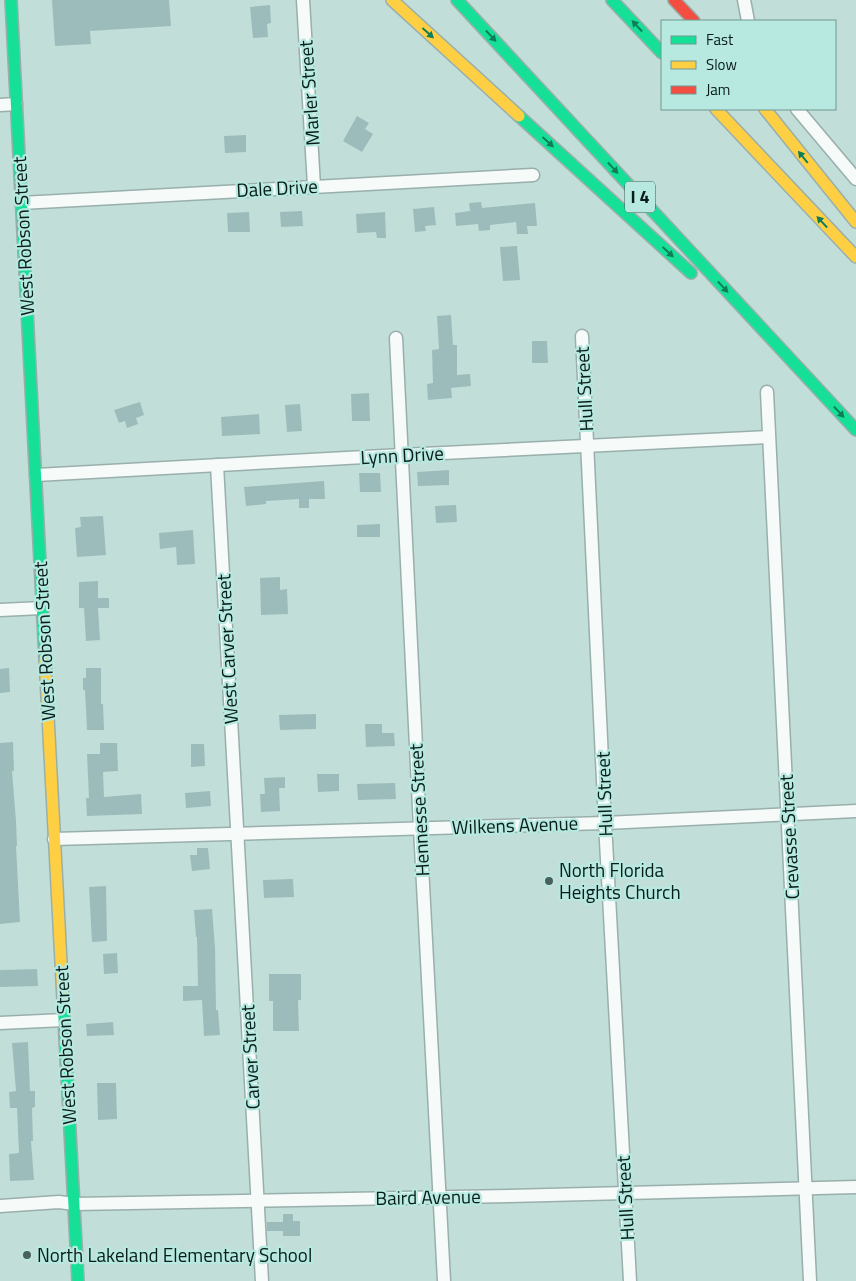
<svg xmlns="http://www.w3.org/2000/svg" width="856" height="1281" font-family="'Titillium Web',sans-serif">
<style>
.building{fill:#9cbcbc}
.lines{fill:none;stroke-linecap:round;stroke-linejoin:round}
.street-casing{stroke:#99afab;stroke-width:15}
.fast-casing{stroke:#99afab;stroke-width:14}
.slow-casing{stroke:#99afab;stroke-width:14}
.jam-casing{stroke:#99afab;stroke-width:14}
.street{stroke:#f6faf9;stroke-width:12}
.fast{stroke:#16e098;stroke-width:11}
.slow{stroke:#ffcf43;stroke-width:11}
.jam{stroke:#f24e42;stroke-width:11}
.oneway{fill:#0f7e58}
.poi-dot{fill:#49605c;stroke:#b7e9e1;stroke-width:2}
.labels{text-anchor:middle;stroke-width:4.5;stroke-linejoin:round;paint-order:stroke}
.shield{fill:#b7e9e1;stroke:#3c5a55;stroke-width:1}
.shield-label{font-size:18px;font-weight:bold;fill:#081c19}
.street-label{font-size:19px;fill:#081c19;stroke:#b7e9e1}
.poi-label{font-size:19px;fill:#081c19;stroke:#b7e9e1;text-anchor:start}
</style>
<rect width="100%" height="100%" fill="#c2ded9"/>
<!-- building -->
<g class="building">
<polygon points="52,0 169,0 171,26 90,31 91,44 55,46"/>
<polygon points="270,5 271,23 267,24 268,37 253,38 250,7"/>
<polygon points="357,116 369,123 365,129 373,134 362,152 343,141"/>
<polygon points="246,135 246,152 225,153 224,136"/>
<polygon points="481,202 482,208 535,203 537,226 527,226 528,234 517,234 516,222 490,225 490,230 479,231 478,224 456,226 455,213 470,211 469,203"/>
<polygon points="434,207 436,225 425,226 426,231 415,232 413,209"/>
<polygon points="302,211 303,226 281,227 280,212"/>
<polygon points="249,212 250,232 228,232 227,213"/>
<polygon points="385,212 386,238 377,238 376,232 357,233 356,214"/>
<polygon points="517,246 520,280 503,281 500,247"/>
<polygon points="451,315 453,345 457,345 457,375 470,374 471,386 451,388 452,398 428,400 427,384 433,383 432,350 439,349 437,316"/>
<polygon points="532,341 547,341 548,363 532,363"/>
<polygon points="369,393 370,421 352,421 351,394"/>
<polygon points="140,402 144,415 136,418 138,424 127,428 125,421 119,423 114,410"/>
<polygon points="300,404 302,431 287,432 285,405"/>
<polygon points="259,414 260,434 222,436 221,417"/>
<polygon points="449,470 449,485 418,486 417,472"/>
<polygon points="359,473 380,473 381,492 360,492"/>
<polygon points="324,481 325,499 309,499 309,508 299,508 299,499 266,501 266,504 246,506 244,487"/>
<polygon points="456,505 457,522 436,523 435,506"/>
<polygon points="103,516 106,555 77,557 75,528 81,527 80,517"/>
<polygon points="380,524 380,537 357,537 357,525"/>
<polygon points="193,530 195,564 177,565 176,547 160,549 159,533"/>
<polygon points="280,577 280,590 287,589 288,614 261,615 260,578"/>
<polygon points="98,581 98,598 109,598 109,608 98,608 100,640 86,641 84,608 79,608 79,582"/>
<polygon points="9,668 10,692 0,693 0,669"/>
<polygon points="86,668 101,668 101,704 103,704 104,730 87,730 85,690 83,690 83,678 86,678"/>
<polygon points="316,714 316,729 280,730 279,715"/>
<polygon points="365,724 382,724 382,733 394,733 395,746 366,747"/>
<polygon points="13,742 14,771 12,771 16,821 17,846 16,846 20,922 0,924 0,743"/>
<polygon points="100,743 117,743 118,771 103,772 104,797 141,794 142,814 87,816 86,798 89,798 87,754 100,754"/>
<polygon points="191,744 204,744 205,766 191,767"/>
<polygon points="317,774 339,774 339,791 318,792"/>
<polygon points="285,777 285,788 279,788 280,811 261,812 260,794 265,794 264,778"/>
<polygon points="395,783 396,799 358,800 357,784"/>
<polygon points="210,791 211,806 186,808 185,793"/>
<polygon points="197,848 208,848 210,869 192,871 190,855 197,855"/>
<polygon points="293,879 294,897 264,898 263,880"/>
<polygon points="106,886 107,941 92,942 89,887"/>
<polygon points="212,909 215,948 216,1010 218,1010 220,1035 204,1036 202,1000 183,1001 183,986 198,986 197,937 196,937 194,910"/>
<polygon points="117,953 118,973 104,974 103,954"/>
<polygon points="37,969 38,986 0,987 0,970"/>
<polygon points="269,974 301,974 301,1000 298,1000 299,1031 273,1031 273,1001 269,1001"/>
<polygon points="113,1022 114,1035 87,1036 86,1024"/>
<polygon points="28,1042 30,1091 35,1091 35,1107 32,1108 33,1141 31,1141 34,1180 10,1181 9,1154 19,1153 17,1108 10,1108 9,1092 16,1091 12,1043"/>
<polygon points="97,1083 116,1083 117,1119 98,1120"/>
<polygon points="283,1214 293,1214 293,1221 300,1221 300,1236 283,1236 283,1231 267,1231 267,1222 283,1222"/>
</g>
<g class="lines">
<defs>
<g id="street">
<polyline points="303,0 314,186"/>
<polyline points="744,0 748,21"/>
<polyline points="0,105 16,104"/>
<polyline points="797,109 856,179"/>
<polyline points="21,203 533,175"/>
<polyline points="582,336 605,823 630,1281"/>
<polyline points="396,338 420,828 444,1281"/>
<polyline points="767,392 810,1281"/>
<polyline points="217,465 262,1281"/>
<polyline points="36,475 402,455 768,437"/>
<polyline points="0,610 42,608"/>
<polyline points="54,839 605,823 856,811"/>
<polyline points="0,1023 64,1020"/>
<polyline points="0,1206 59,1202 74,1204 509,1196 856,1187"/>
</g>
<g id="fast">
<polyline points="11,0 45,659"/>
<polyline points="457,0 856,430"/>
<polyline points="612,0 662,53"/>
<polyline points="519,116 691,273"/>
<polyline points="63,1000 78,1281"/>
</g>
<g id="slow">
<polyline points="392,0 519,116"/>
<polyline points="716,109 856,257"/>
<polyline points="765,109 856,222"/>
<polyline points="45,659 63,1000"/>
</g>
<polyline id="jam" points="674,0 694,21"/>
</defs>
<!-- street casing -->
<use href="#street" class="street-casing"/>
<!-- fast casing -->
<use href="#fast" class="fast-casing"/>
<!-- slow casing -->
<use href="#slow" class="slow-casing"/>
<!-- jam casing -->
<use href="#jam" class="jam-casing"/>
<!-- street -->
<use href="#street" class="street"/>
<!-- fast -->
<use href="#fast" class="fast"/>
<!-- slow -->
<use href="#slow" class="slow"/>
<!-- jam -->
<use href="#jam" class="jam"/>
</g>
<!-- one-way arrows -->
<defs><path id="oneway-solid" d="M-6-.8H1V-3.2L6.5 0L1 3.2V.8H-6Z" transform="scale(1.25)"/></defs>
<g class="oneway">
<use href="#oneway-solid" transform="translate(637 26) rotate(-133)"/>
<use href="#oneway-solid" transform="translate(428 33) rotate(42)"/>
<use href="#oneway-solid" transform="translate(491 36) rotate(47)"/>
<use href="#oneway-solid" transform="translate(548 142) rotate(42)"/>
<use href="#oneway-solid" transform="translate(803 157) rotate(-129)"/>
<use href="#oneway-solid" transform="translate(613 168) rotate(47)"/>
<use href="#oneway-solid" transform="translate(822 222) rotate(-133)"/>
<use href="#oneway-solid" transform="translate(668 252) rotate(43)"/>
<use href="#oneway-solid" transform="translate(723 287) rotate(47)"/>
<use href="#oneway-solid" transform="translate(839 412) rotate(47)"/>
</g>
<!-- markers -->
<g class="poi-dot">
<circle cx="549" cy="881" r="5"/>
<circle cx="27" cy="1255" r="5"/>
</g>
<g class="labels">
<!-- shield labels -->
<rect class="shield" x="625" y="181.5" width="30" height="31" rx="4"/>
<g class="shield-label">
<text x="640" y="203">I 4</text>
</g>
<!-- street labels -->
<g class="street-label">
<text transform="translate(309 93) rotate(-94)" y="7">Marler Street</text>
<text transform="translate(277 188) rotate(-3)" y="7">Dale Drive</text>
<text transform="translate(23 236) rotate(-93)" y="7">West Robson Street</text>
<text transform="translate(584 389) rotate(-93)" y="7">Hull Street</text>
<text transform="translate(402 455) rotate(-3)" y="7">Lynn Drive</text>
<text transform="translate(44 641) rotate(-93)" y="7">West Robson Street</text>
<text transform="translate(227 649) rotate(-93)" y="7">West Carver Street</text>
<text transform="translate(604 794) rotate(-92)" y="7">Hull Street</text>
<text transform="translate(419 810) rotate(-93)" y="7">Hennesse Street</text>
<text transform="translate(515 825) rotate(-2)" y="7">Wilkens Avenue</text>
<text transform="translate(789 837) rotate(-93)" y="7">Crevasse Street</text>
<text transform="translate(65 1045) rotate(-93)" y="7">West Robson Street</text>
<text transform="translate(250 1057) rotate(-93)" y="7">Carver Street</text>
<text transform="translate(428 1197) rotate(-1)" y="7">Baird Avenue</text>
<text transform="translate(625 1198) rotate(-93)" y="7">Hull Street</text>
</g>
<!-- poi labels -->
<g class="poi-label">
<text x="559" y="877">North Florida<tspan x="559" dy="22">Heights Church</tspan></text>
<text x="37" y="1262">North Lakeland Elementary School</text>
</g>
</g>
<!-- legend -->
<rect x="661" y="20" width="175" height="90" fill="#b7e9e1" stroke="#719791"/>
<rect x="671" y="36" width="25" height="8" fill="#16e098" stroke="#719791"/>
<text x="706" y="45" font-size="15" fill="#081c19">Fast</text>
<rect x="671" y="61" width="25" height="8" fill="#ffcf43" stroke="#719791"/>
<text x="706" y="70" font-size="15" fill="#081c19">Slow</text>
<rect x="671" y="86" width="25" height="8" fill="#f24e42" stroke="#719791"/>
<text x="706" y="95" font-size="15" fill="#081c19">Jam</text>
</svg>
